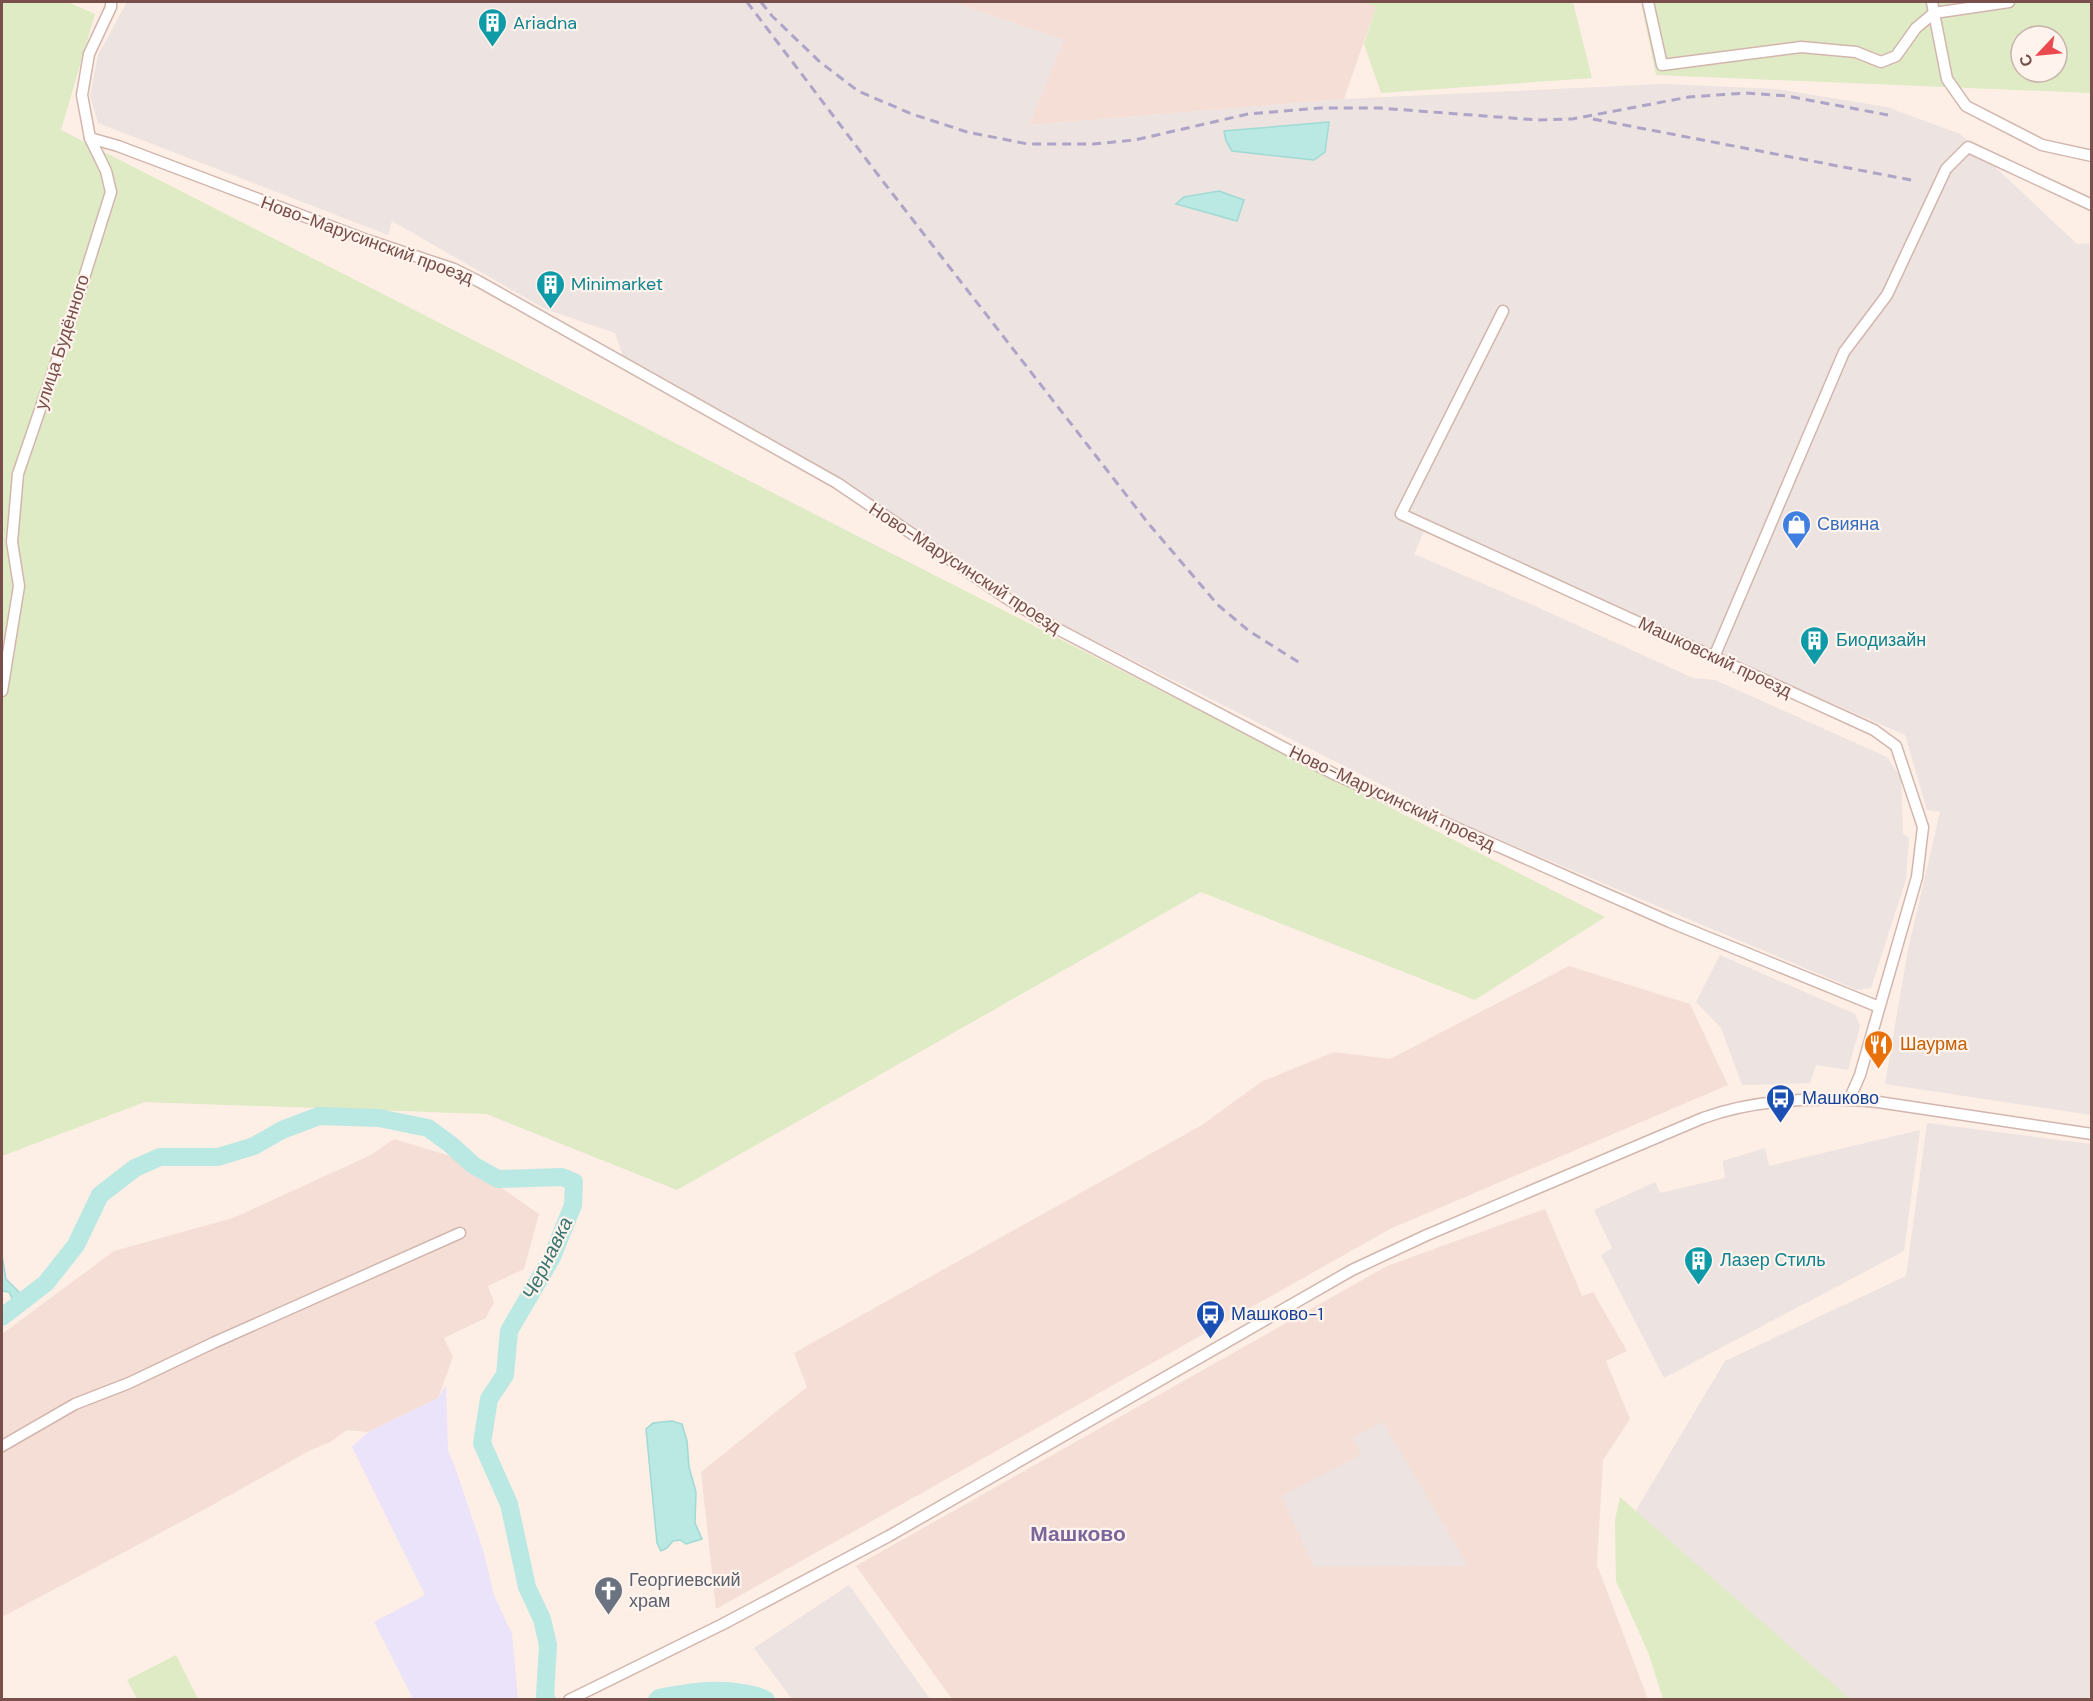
<svg xmlns="http://www.w3.org/2000/svg" width="2093" height="1701" font-family="'DM Sans',sans-serif">
<style>
.residential{fill:#f5ded5}
.industrial{fill:#ede3e0}
.education{fill:#ebe3f9}
.green{fill:#deebc4;fill-rule:evenodd}
.water{fill:#bae8e3;stroke:#a0dad4;stroke-width:1.5}
.lines{fill:none;stroke-linecap:round;stroke-linejoin:round}
.river{stroke:#bae8e3;stroke-width:18}
.minor-casing{stroke:#d2b6ae;stroke-width:13}
.minor{stroke:#fff;stroke-width:10}
.rail{stroke:#aea4c8;stroke-width:3;stroke-dasharray:9 6;stroke-linecap:butt}
.labels{text-anchor:middle;stroke-width:4.5;stroke-linejoin:round;paint-order:stroke}
.culture-label{font-size:18px;fill:#0d838f;stroke:#fff4ed;text-anchor:start}
.street-label{font-size:18px;fill:#784f4a;stroke:#fff4ed}
.shop-label{font-size:18px;fill:#366cbe;stroke:#fff4ed;text-anchor:start}
.food-label{font-size:18px;fill:#c56008;stroke:#fff4ed;text-anchor:start}
.transit-label{font-size:18px;fill:#164399;stroke:#fff4ed;text-anchor:start}
.worship-label{font-size:18px;fill:#5b616d;stroke:#fff4ed;text-anchor:start}
.water-label{font-size:20px;font-style:italic;fill:#3a7671;stroke:#fff4ed}
.quarter-label{font-size:21px;font-weight:bold;fill:#7b659b;stroke:#fff4ed}
</style>
<rect width="100%" height="100%" fill="#fdeee6"/>
<!-- residential -->
<g class="residential">
<polygon points="953,2 1367,2 1376,7 1344,99 1029,125 1063,40"/>
<polygon points="1569,966 1690,1004 1728,1085 1390,1229 716,1609 701,1472 807,1387 794,1353 1202,1125 1261,1082 1334,1052 1390,1059"/>
<polygon points="394,1139 460,1159 539,1214 524,1269 488,1286 494,1302 486,1318 444,1338 453,1357 438,1398 368,1432 347,1430 330,1442 309,1451 207,1508 2,1617 2,1334 114,1251 233,1218 371,1155"/>
<polygon points="1545,1209 1582,1296 1593,1292 1627,1351 1606,1361 1630,1419 1603,1460 1597,1565 1648,1699 952,1699 856,1566 1387,1266"/>
</g>
<!-- industrial -->
<g class="industrial">
<polygon points="127,2 953,2 1064,40 1029,125 1344,99 1663,84 1776,89 1887,107 1960,134 2077,244 2091,243 2091,1115 1885,1084 1908,950 1940,812 1927,810 1905,735 1426,527 1414,554 1535,606 1693,678 1715,680 1887,757 1901,778 1903,834 1909,837 1906,879 1871,988 1857,990 1448,818 1055,621 839,478 623,356 615,333 545,309 392,221 388,235 98,123 90,95 98,55"/>
<polygon points="1720,955 1855,1014 1860,1026 1848,1070 1816,1065 1810,1083 1742,1085 1721,1028 1696,1002"/>
<polygon points="1927,1123 2091,1144 2091,1699 1844,1699 1635,1512 1725,1361 1906,1276"/>
<polygon points="1920,1130 1904,1251 1664,1378 1601,1255 1612,1248 1594,1210 1655,1182 1660,1193 1725,1178 1723,1161 1765,1148 1769,1166"/>
<polygon points="1383,1422 1468,1566 1314,1567 1281,1496 1361,1455 1353,1437"/>
<polygon points="849,1585 930,1699 792,1699 754,1648"/>
</g>
<!-- education -->
<polygon class="education" points="446,1385 448,1451 454,1464 484,1553 494,1595 512,1634 518,1699 413,1699 374,1622 425,1595 352,1447 368,1432 438,1398"/>
<!-- green -->
<g class="green">
<polygon points="2,2 68,2 95,14 61,130 1605,917 1475,1000 1201,892 677,1190 486,1114 145,1102 2,1156"/>
<polygon points="1364,2 1573,2 1592,78 1381,93 1364,44 1376,7"/>
<path d="M1641 2H2091V93L1656 75ZM2021 36H2057V72H2021Z"/>
<polygon points="1620,1497 1850,1699 1663,1699 1648,1652 1616,1581 1615,1520"/>
<polygon points="176,1655 198,1699 137,1699 127,1680"/>
</g>
<!-- water -->
<g class="water">
<polygon points="1329,122 1325,152 1314,160 1232,151 1226,141 1224,131"/>
<polygon points="1219,191 1244,200 1237,221 1176,204 1184,197"/>
<polygon points="2,1255 6,1279 22,1295 13,1300 9,1292 2,1291"/>
<polygon points="672,1421 682,1424 687,1441 689,1467 696,1492 695,1523 702,1539 686,1544 680,1540 673,1541 667,1548 661,1551 657,1543 646,1429 653,1423"/>
</g>
<g class="lines">
<!-- river -->
<g class="river">
<polyline points="2,1317 46,1283 76,1245 100,1195 135,1168 160,1157 218,1157 254,1146 282,1130 319,1116 379,1118 428,1128 450,1144 473,1165 498,1179 562,1177 574,1182 573,1205 552,1257 509,1331 505,1375 489,1399 482,1443 509,1504 527,1587 542,1619 548,1645 545,1696 547,1700"/>
<path d="M657 1700 659 1698C688 1692 714 1688 743 1693 751 1695 759 1695 766 1700"/>
</g>
<defs>
<g id="minor">
<polyline points="1648,2 1662,65 1801,47 1856,52 1881,62 1896,56 1916,28 1934,13 1947,79 1966,106 2042,145 2092,156"/>
<polyline points="1932,2 1934,13 2009,2"/>
<polyline points="90,138 118,146 367,240 454,269 478,281 837,483 1011,601 1052,626 1334,774 1670,922 1879,1007"/>
<polyline points="1503,311 1401,514 1874,730 1896,746 1923,827 1917,877 1860,1075 1849,1100"/>
<polyline points="1714,657 1844,352 1887,295 1946,169 1968,147 2092,205"/>
<polyline points="2,691 19,586 12,542 18,474 72,316 111,192 106,171 90,138 82,95 89,54 111,7 111,2"/>
<polyline points="2,1446 75,1404 129,1383 213,1343 460,1233"/>
<path d="M569 1700 723 1624 889 1536 1352 1270 1427 1235 1703 1118C1758 1098 1820 1097 1878 1102L2092 1134"/>
</g>
</defs>
<!-- minor casing -->
<use href="#minor" class="minor-casing"/>
<!-- minor -->
<use href="#minor" class="minor"/>
<!-- rail -->
<g class="rail">
<polyline points="747,2 885,184 1148,523 1218,605 1249,631 1303,665"/>
<polyline points="761,2 772,16 820,62 858,91 912,114 967,132 1028,144 1093,144 1135,140 1248,114 1320,108 1379,108 1538,120 1572,119 1689,97 1746,93 1787,96 1888,115"/>
<polyline points="1593,119 1911,180"/>
</g>
</g>
<!-- icons -->
<defs>
<symbol id="building-pin" viewBox="-11 -11 22 30"><path d="M0 17L-7.5 6A9.5 9.5 0 1 1 7.5 6Z" fill="#0f9aa8" stroke="#fff4ed"/><path d="M-4-6H4V6H1V3H-1V6H-4ZM-2.5-4.3h1.7v1.8h-1.7ZM.8-4.3h1.7v1.8H.8ZM-2.5-1h1.7V.8h-1.7ZM.8-1h1.7V.8H.8Z" fill="#fff"/></symbol>
<symbol id="shop-pin" viewBox="-11 -11 22 30"><path d="M0 17L-7.5 6A9.5 9.5 0 1 1 7.5 6Z" fill="#3f7fe0" stroke="#fff4ed"/><path d="M-5-2.5h2.3a2.7 3.5 0 0 1 5.4 0H5L5.5 6h-11ZM-1.5-2.5h3a1.5 2.3 0 0 0-3 0Z" fill="#fff"/></symbol>
<symbol id="restaurant-pin" viewBox="-11 -11 22 30"><path d="M0 17L-7.5 6A9.5 9.5 0 1 1 7.5 6Z" fill="#e8710a" stroke="#fff4ed"/><path d="M-5-6h1v4h1v-4h1v4h1v-4h1v5L-1.5 .5V6h-2V.5L-5-1ZM5-6V6H3V1.5H1.5Q1.5-4 5-6Z" fill="#fff"/></symbol>
<symbol id="bus-pin" viewBox="-11 -11 22 30"><path d="M0 17L-7.5 6A9.5 9.5 0 1 1 7.5 6Z" fill="#1a4fb4" stroke="#fff4ed"/><path d="M-5-6H5V4H4V6H2V4H-2V6H-4V4H-5ZM-3.5-4V0h7V-4ZM-3.5 1.2v1.5H-2V1.2ZM2 1.2v1.5H3.5V1.2Z" fill="#fff"/></symbol>
<symbol id="church-pin" viewBox="-11 -11 22 30"><path d="M0 17L-7.5 6A9.5 9.5 0 1 1 7.5 6Z" fill="#6b7280" stroke="#fff4ed"/><path d="M-1.2-6h2.4v3.5h3.3v2.4h-3.3V6h-2.4V-.1h-3.3v-2.4h3.3Z" fill="#fff"/></symbol>
</defs>
<g fill-rule="evenodd">
<use href="#building-pin" x="476" y="6" width="33" height="45"/>
<use href="#building-pin" x="534" y="268" width="33" height="45"/>
<use href="#shop-pin" x="1780" y="508" width="33" height="45"/>
<use href="#building-pin" x="1798" y="624" width="33" height="45"/>
<use href="#restaurant-pin" x="1862" y="1028" width="33" height="45"/>
<use href="#bus-pin" x="1764" y="1082" width="33" height="45"/>
<use href="#building-pin" x="1682" y="1244" width="33" height="45"/>
<use href="#bus-pin" x="1194" y="1298" width="33" height="45"/>
<use href="#church-pin" x="592" y="1574" width="33" height="45"/>
</g>
<g class="labels">
<!-- culture labels -->
<g class="culture-label">
<text x="513" y="29">Ariadna</text>
<text x="571" y="290">Minimarket</text>
<text x="1836" y="646">Биодизайн</text>
<text x="1720" y="1266">Лазер Стиль</text>
</g>
<!-- street labels -->
<g class="street-label">
<text transform="translate(367 240) rotate(20)" y="6">Ново-Марусинский проезд</text>
<text transform="translate(62 342) rotate(-72)" y="6">улица Будённого</text>
<text transform="translate(965 568) rotate(33)" y="6">Ново-Марусинский проезд</text>
<text transform="translate(1715 657) rotate(25)" y="6">Машковский проезд</text>
<text transform="translate(1392 798) rotate(25)" y="6">Ново-Марусинский проезд</text>
</g>
<!-- shop labels -->
<g class="shop-label">
<text x="1817" y="530">Свияна</text>
</g>
<!-- food labels -->
<g class="food-label">
<text x="1900" y="1050">Шаурма</text>
</g>
<!-- transit labels -->
<g class="transit-label">
<text x="1802" y="1104">Машково</text>
<text x="1231" y="1320">Машково-1</text>
</g>
<!-- worship labels -->
<g class="worship-label">
<text x="629" y="1586">Георгиевский<tspan x="629" dy="21">храм</tspan></text>
</g>
<!-- water labels -->
<g class="water-label">
<text transform="translate(547 1258) rotate(-64)" y="7">Чернавка</text>
</g>
<!-- quarter labels -->
<g class="quarter-label">
<text x="1078" y="1541">Машково</text>
</g>
</g>
<!-- border -->
<rect width="2093" height="1701" fill="none" stroke="#784f4a" stroke-width="6"/>
<!-- north arrow -->
<g transform="translate(2039 54) rotate(244)"><circle r="28" fill="#fff4ed" stroke="#c9b2ac" stroke-width="1.5"/>
<path d="M0-4.5L10 22L0 15L-10 22Z" fill="#ea494e"/>
<text y="-9" font-size="16" font-weight="bold" text-anchor="middle" fill="#784f4a">С</text>
</g>
</svg>
